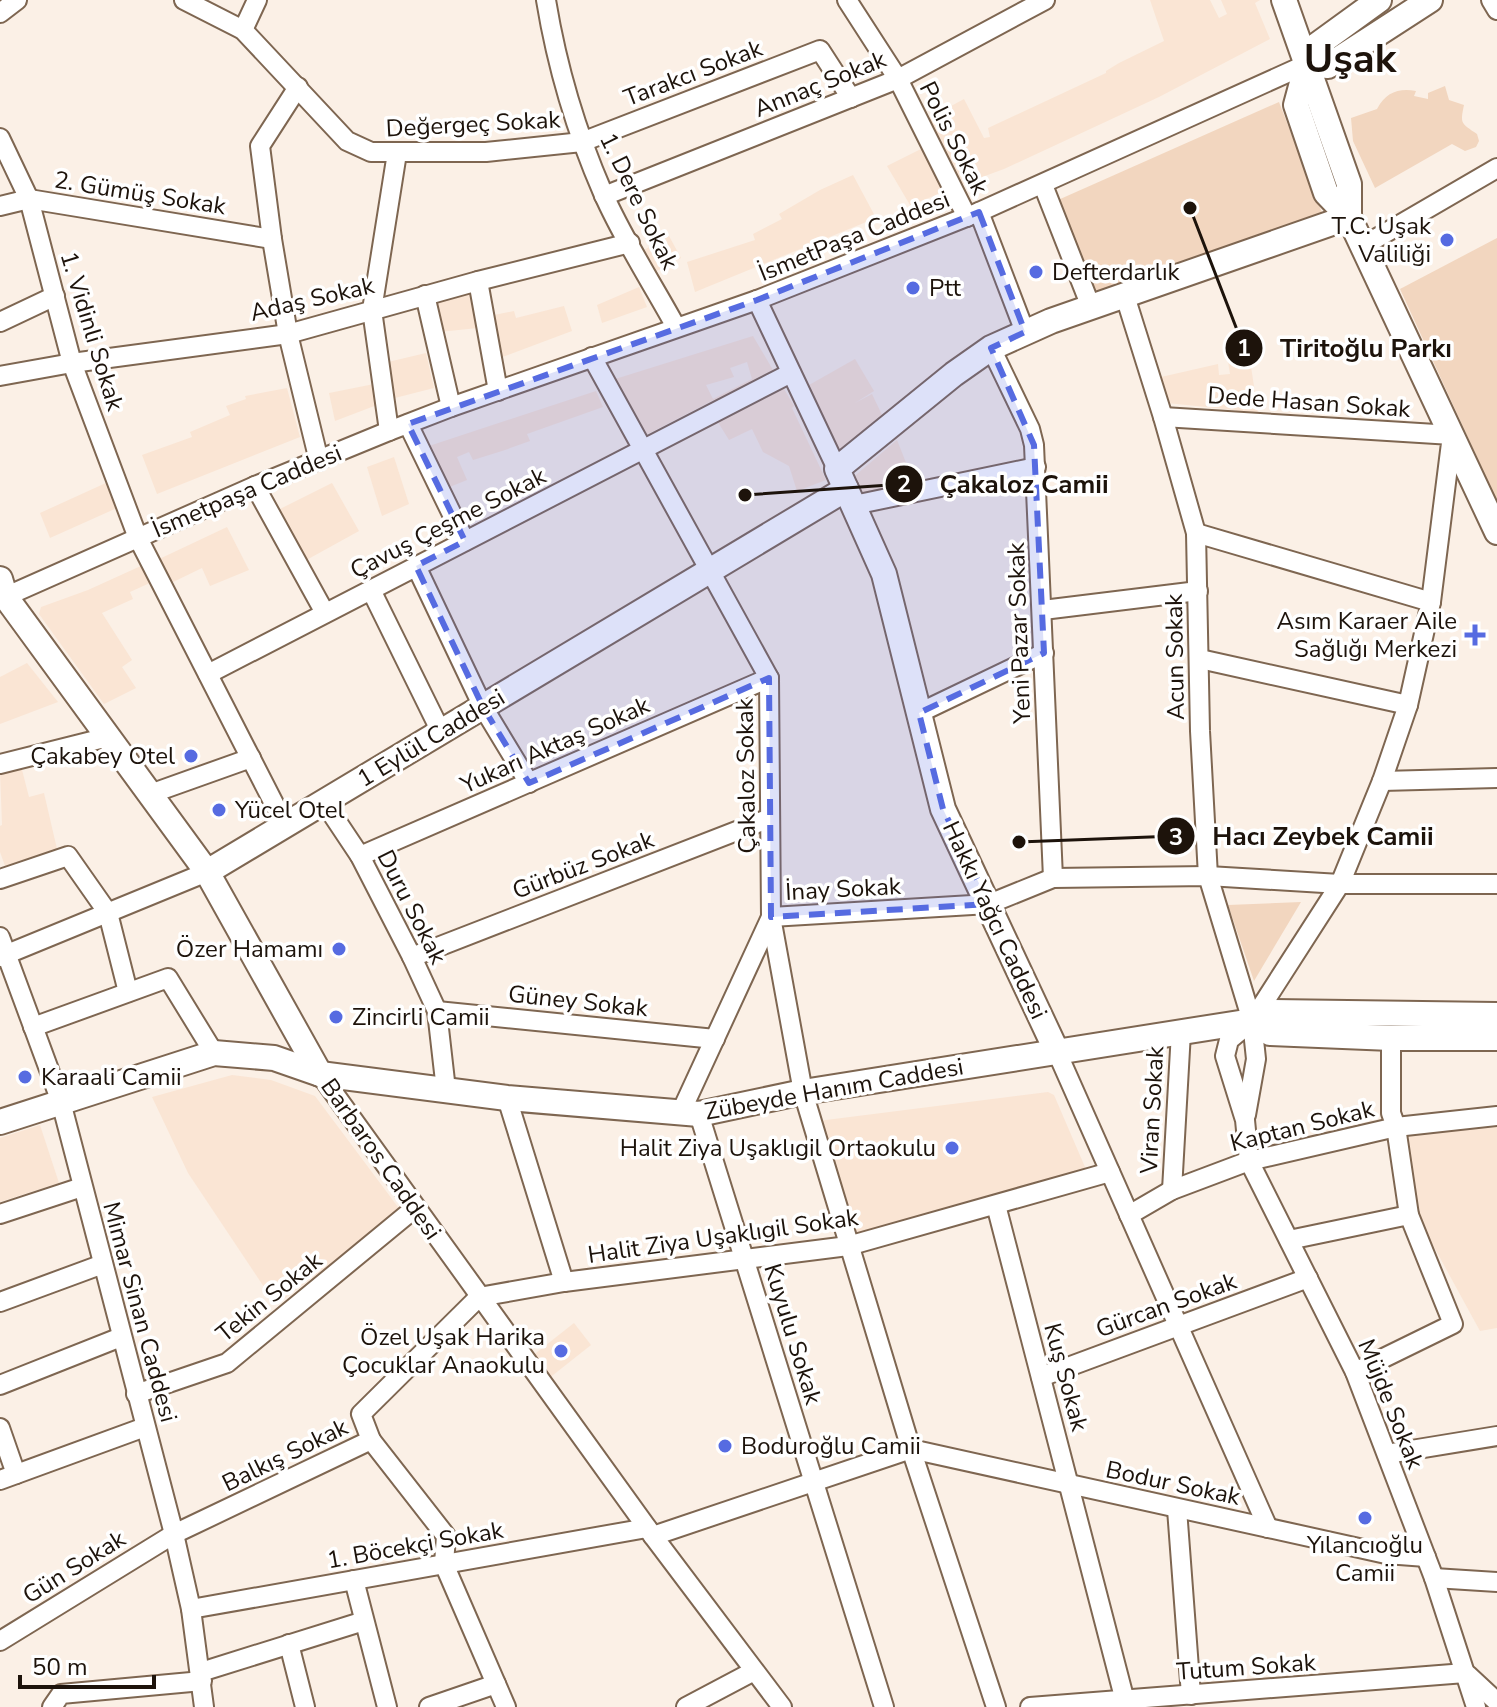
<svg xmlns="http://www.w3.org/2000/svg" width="1497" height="1707" font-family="'Nunito Sans',sans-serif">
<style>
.built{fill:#fae5d4;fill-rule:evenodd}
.green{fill:#f2d6bf}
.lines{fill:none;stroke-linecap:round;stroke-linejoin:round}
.minor-casing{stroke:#7e6651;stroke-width:22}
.major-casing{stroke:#7e6651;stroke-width:28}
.minor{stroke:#fff;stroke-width:18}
.major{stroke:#fff;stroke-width:24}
.marked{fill:#566be1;fill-opacity:0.2;stroke:#566be1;stroke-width:6;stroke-dasharray:16 10;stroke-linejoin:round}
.poi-dot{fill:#566be1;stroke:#fff;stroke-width:3}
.labels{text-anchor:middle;stroke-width:7;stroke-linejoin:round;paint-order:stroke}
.street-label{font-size:24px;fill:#1d130b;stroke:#fff}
.poi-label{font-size:24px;fill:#1d130b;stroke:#fff;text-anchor:end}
.town-label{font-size:40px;font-weight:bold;fill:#1d130b;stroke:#fff}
.leader{fill:none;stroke:#1d130b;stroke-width:3}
.callout-dot{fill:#1d130b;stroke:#fff;stroke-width:3}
.mark-label{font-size:24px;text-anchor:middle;font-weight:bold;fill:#fff}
.callout-label{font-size:26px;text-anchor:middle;font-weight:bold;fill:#1d130b;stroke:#fff;stroke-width:7;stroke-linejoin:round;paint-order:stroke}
</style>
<rect width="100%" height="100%" fill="#fbf0e6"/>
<!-- built -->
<g class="built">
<polygon points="1150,0 1210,0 1219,18 1227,14 1221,0 1260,0 1255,3 1270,39 1159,97 1004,169 963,184 927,119 964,99 984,138 990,137 988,128 1106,73 1106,71 1119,63 1164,41"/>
<polygon points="925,147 947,191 910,205 887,166"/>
<polygon points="853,175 876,218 695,292 687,262 755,240 753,234 782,219 779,214 820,190"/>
<polygon points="669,236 681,258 653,273 642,251"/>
<polygon points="639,287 647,307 602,323 597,305"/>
<polygon points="469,288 478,328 439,332 432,298"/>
<polygon points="564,306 572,331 497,359 489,316 514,311 516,318"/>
<path d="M753 336 794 406 792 408 826 480 797 491 789 466 763 452 752 429 729 440 708 406 714 400 644 436 612 380ZM747 362 752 379 713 399 706 385 734 377 730 368Z"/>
<polygon points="426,353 434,388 391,399 388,362"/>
<polygon points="1249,353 1258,413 1236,414 1235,410 1167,403 1161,377 1218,364 1219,375 1230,374 1227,355"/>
<polygon points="855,359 874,391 855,403 872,394 883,417 841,449 835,447 802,389"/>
<polygon points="374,384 377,405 335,421 329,393"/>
<polygon points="287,388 300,437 157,494 142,455 192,437 190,432 230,415 226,406 246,399 245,396"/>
<polygon points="596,391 603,407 527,434 530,441 502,451 473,460 469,452 457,457 467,480 447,488 426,447"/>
<polygon points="897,440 916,488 860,500 850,480"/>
<polygon points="394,457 409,504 382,516 367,467"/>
<polygon points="108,482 117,508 50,538 40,513"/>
<polygon points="332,483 359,531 301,563 274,512"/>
<polygon points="227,527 249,570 210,586 202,568 167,585 155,561"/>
<polygon points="143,565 152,582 130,592 133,599 102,613 132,660 122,667 136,688 104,704 39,614 41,607 88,590"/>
<polygon points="27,663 58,702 0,724 0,677"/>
<polygon points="21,766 29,797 44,793 57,849 5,866 0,852 0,826 2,825 0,772"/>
<polygon points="232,1075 271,1080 315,1096 401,1211 276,1305 188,1173 152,1097"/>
<polygon points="1048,1092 1054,1095 1088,1174 856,1241 818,1121"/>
<polygon points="40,1125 59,1183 0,1202 0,1138"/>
<polygon points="1497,1127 1497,1328 1480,1331 1416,1214 1407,1134"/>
<polygon points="574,1323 591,1345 548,1379 531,1357"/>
</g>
<!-- green -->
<g class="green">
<path d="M1445 86 1449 100 1464 105C1460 124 1461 123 1477 134L1479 141 1476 147 1465 151 1452 144 1375 188 1353 141 1351 118 1377 109C1386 92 1399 88 1416 91L1414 96 1428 99V93Z"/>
<polygon points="1279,102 1323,215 1093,300 1058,200"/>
<polygon points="1497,238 1497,501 1400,289"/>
<polygon points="1301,902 1254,981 1228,905"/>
</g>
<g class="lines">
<defs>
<g id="minor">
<polyline points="184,0 243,30 347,141 371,152 486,152 582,142 820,50 851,98"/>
<path d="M546 0C557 67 576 131 603 193 623 239 652 283 676 327"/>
<polyline points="847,0 898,79 967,217"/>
<polyline points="1491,0 1497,10"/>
<polyline points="0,13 17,0"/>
<polyline points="243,30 257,0"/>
<polyline points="298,87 260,146 272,239 288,334 319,461"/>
<polyline points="0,138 29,199 72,363 138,538 285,825"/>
<polyline points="1043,185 1091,307"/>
<polyline points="604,196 898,79 1045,0"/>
<polyline points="0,206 29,199 272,239"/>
<polyline points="979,212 1025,332"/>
<polyline points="1363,246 1497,168"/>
<polyline points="478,281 498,391"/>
<polyline points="425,295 451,407"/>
<polyline points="1125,296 1163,417 1196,533 1200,731 1208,876 1252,1021 1256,1059 1246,1115"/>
<polyline points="757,300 837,469"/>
<polyline points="0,322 55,296"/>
<polyline points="991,348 1030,429 1034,445 1053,878"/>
<polyline points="592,357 769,678 771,917 803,1092 911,1449 996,1707"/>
<polyline points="0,376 72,363 288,334 478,281 630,243"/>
<polyline points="1163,417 1452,435 1431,602 1408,705 1382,781 1340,884 1252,1021 1229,1040 1225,1056 1245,1120 1249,1161 1355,1372 1434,1578 1476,1707"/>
<polyline points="408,424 465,541"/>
<polyline points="389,431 372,310 397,153"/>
<polyline points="255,486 325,613"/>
<polyline points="854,505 1036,467"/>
<polyline points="1196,533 1431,602"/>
<polyline points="416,566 483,707 529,783"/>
<polyline points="371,590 441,732"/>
<polyline points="0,599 255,486 389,431 451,407 757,300 979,212 1307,64"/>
<polyline points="1043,610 1198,591"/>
<polyline points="1200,659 1408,705"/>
<polyline points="208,674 791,373"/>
<polyline points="919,713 1044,653"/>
<polyline points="0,764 108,737"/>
<polyline points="1382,781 1497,778"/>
<polyline points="150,794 251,758"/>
<polyline points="324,802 360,856 412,957 437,1011 446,1090"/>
<polyline points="360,856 769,678"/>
<polyline points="0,879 68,856 108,913 128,992"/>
<polyline points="0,937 61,1102 174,1534 191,1609 204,1707"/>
<polyline points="0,957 207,872"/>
<polyline points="412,957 770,818"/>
<polyline points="437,1011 715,1039"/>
<polyline points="33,1027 168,978 214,1053"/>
<polyline points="1056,1050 1268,1528"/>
<polyline points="320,1074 653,1536 782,1707"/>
<polyline points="507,1098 564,1282"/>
<polyline points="680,1114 771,917 989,904 1053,878 1208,876 1340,884 1497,884"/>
<polyline points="699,1114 884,1707"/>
<polyline points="1172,1190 1181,1032"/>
<polyline points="996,1205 1125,1701"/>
<polyline points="0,1214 82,1187"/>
<polyline points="1129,1215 1172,1190 1249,1161 1396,1127 1497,1116"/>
<polyline points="1289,1240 1409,1215"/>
<polyline points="0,1302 103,1264"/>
<polyline points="1355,1372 1453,1324 1409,1215 1396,1127 1391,1113 1391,1038"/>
<polyline points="1041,1377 1308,1278"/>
<polyline points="0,1385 121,1337"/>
<polyline points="136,1394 227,1363 415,1208"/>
<polyline points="0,1428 16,1474"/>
<polyline points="371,1440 446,1536 444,1564 506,1707"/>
<polyline points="1387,1454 1497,1436"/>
<polyline points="0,1480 145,1427"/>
<polyline points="1177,1509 1191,1695"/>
<polyline points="653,1536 911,1449 1386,1554 1426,1557"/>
<polyline points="1434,1578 1497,1582"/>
<polyline points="354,1580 387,1707"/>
<polyline points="191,1609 647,1528"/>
<polyline points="0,1641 174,1534 371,1440 361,1414 479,1297 564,1282 848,1246 1110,1172"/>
<polyline points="289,1644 305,1707"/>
<polyline points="201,1672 364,1621"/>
<polyline points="1468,1675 1497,1702"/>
<polyline points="52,1707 61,1694 202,1681"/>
<polyline points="429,1707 496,1684"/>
<polyline points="686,1707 754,1671"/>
<polyline points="1030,1707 1465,1673"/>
</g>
<g id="major">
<polyline points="1284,0 1349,184 1349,217"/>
<polyline points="1379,0 1317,45 1307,64 1296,105 1326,193 1349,217 1497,532"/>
<polyline points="1307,64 1328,66 1430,0"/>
<polyline points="0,579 5,596 207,872 320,1074"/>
<polyline points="207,872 846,489"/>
<polyline points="1252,1021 1273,1012 1497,1015"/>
<polyline points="1056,1050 943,809 884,574 837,469 954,374 991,348 1051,321 1349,217"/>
<polyline points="0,1122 214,1053 274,1058 320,1074 507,1098 699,1114 803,1092 1252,1021 1270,1033 1391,1038 1497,1038"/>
</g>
</defs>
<!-- minor casing -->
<use href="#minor" class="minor-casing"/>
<!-- major casing -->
<use href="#major" class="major-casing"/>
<!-- minor -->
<use href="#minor" class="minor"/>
<!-- major -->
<use href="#major" class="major"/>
</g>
<!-- marked area -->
<path class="marked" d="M979 212 1025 332 991 348 1034 445 1044 653 919 713 943 809 989 904 771 917 769 678 529 783 483 707 416 566 465 541 408 424 757 300Z"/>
<!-- markers -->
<g class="poi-dot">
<circle cx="1447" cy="240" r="8"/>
<circle cx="1036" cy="272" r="8"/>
<circle cx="913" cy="288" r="8"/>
<path d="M1471 623h8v8h8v8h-8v8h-8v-8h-8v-8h8z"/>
<circle cx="191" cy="756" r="8"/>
<circle cx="219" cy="810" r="8"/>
<circle cx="339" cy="949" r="8"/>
<circle cx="336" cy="1017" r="8"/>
<circle cx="25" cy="1077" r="8"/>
<circle cx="952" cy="1148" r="8"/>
<circle cx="561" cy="1351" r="8"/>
<circle cx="725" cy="1446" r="8"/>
<circle cx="1365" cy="1518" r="8"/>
</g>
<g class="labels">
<!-- street labels -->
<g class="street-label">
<text transform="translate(693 73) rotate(-21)" y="8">Tarakcı Sokak</text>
<text transform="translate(820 84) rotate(-22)" y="8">Annaç Sokak</text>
<text transform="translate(473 124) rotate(-3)" y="8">Değergeç Sokak</text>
<text transform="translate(954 138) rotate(63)" y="8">Polis Sokak</text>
<text transform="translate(140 193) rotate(9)" y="8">2. Gümüş Sokak</text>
<text transform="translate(639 201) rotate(64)" y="8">1. Dere Sokak</text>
<text transform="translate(854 236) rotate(-22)" y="8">İsmetPaşa Caddesi</text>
<text transform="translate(312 299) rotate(-13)" y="8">Adaş Sokak</text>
<text transform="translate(92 331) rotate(73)" y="8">1. Vidinli Sokak</text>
<text transform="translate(1309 402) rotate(4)" y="8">Dede Hasan Sokak</text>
<text transform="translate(247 491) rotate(-23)" y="8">İsmetpaşa Caddesi</text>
<text transform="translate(448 523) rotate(-27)" y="8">Çavuş Çeşme Sokak</text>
<text transform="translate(1019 633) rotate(-92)" y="8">Yeni Pazar Sokak</text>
<text transform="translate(1175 657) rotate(-91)" y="8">Acun Sokak</text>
<text transform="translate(431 738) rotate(-31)" y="8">1 Eylül Caddesi</text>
<text transform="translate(555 745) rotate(-24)" y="8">Yukarı Aktaş Sokak</text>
<text transform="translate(746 776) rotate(-91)" y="8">Çakaloz Sokak</text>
<text transform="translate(583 865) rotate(-21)" y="8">Gürbüz Sokak</text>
<text transform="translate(843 889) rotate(-3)" y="8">İnay Sokak</text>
<text transform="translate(412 907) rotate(63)" y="8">Duru Sokak</text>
<text transform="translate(995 920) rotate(65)" y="8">Hakkı Yağcı Caddesi</text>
<text transform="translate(578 1001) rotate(6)" y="8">Güney Sokak</text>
<text transform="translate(834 1089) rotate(-10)" y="8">Zübeyde Hanım Caddesi</text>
<text transform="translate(1152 1110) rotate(-87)" y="8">Viran Sokak</text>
<text transform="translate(1302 1126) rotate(-14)" y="8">Kaptan Sokak</text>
<text transform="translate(381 1159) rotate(55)" y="8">Barbaros Caddesi</text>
<text transform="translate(723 1236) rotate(-8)" y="8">Halit Ziya Uşaklıgil Sokak</text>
<text transform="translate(269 1297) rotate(-39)" y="8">Tekin Sokak</text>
<text transform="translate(1166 1305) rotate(-20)" y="8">Gürcan Sokak</text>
<text transform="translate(140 1312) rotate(75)" y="8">Mimar Sinan Caddesi</text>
<text transform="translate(793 1334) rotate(73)" y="8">Kuyulu Sokak</text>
<text transform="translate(1066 1377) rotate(75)" y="8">Kuş Sokak</text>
<text transform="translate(1391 1404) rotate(68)" y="8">Müjde Sokak</text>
<text transform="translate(285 1455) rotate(-26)" y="8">Balkış Sokak</text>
<text transform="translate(1173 1483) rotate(12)" y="8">Bodur Sokak</text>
<text transform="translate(415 1545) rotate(-10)" y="8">1. Böcekçi Sokak</text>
<text transform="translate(74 1567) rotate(-32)" y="8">Gün Sokak</text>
<text transform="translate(1246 1667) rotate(-4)" y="8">Tutum Sokak</text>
</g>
<!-- poi labels -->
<g class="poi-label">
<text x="1431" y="234">T.C. Uşak<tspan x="1431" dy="28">Valiliği</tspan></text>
<text x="1052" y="280" text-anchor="start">Defterdarlık</text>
<text x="929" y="296" text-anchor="start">Ptt</text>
<text x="1457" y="629">Asım Karaer Aile<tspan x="1457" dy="28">Sağlığı Merkezi</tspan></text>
<text x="175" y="764">Çakabey Otel</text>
<text x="235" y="818" text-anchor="start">Yücel Otel</text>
<text x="323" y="957">Özer Hamamı</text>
<text x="352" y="1025" text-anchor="start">Zincirli Camii</text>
<text x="41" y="1085" text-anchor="start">Karaali Camii</text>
<text x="936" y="1156">Halit Ziya Uşaklıgil Ortaokulu</text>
<text x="545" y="1345">Özel Uşak Harika<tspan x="545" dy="28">Çocuklar Anaokulu</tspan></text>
<text x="741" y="1454" text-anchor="start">Boduroğlu Camii</text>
<text x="1365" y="1553" text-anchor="middle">Yılancıoğlu<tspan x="1365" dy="28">Camii</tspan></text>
</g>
<!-- town labels -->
<g class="town-label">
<text x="1350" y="72">Uşak</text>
</g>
</g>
<!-- callouts -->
<path class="leader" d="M1190 208L1244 348M745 495L904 484M1019 842L1176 836"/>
<g class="callout-dot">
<circle cx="1190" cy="208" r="8"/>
<circle cx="745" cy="495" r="8"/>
<circle cx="1019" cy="842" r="8"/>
<circle cx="1244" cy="348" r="20"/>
<circle cx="904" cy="484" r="20"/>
<circle cx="1176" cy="836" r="20"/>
</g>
<g class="mark-label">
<text x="1244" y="356">1</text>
<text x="904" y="492">2</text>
<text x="1176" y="845">3</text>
</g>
<g class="callout-label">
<text x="1366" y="357">Tiritoğlu Parkı</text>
<text x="1024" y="493">Çakaloz Camii</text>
<text x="1323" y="845">Hacı Zeybek Camii</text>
</g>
<!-- scale -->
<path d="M20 1675v12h134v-12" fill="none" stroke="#1d130b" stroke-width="4"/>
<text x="32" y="1675" font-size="24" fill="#1d130b" stroke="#ffffff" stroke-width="6" paint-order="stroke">50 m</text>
</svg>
